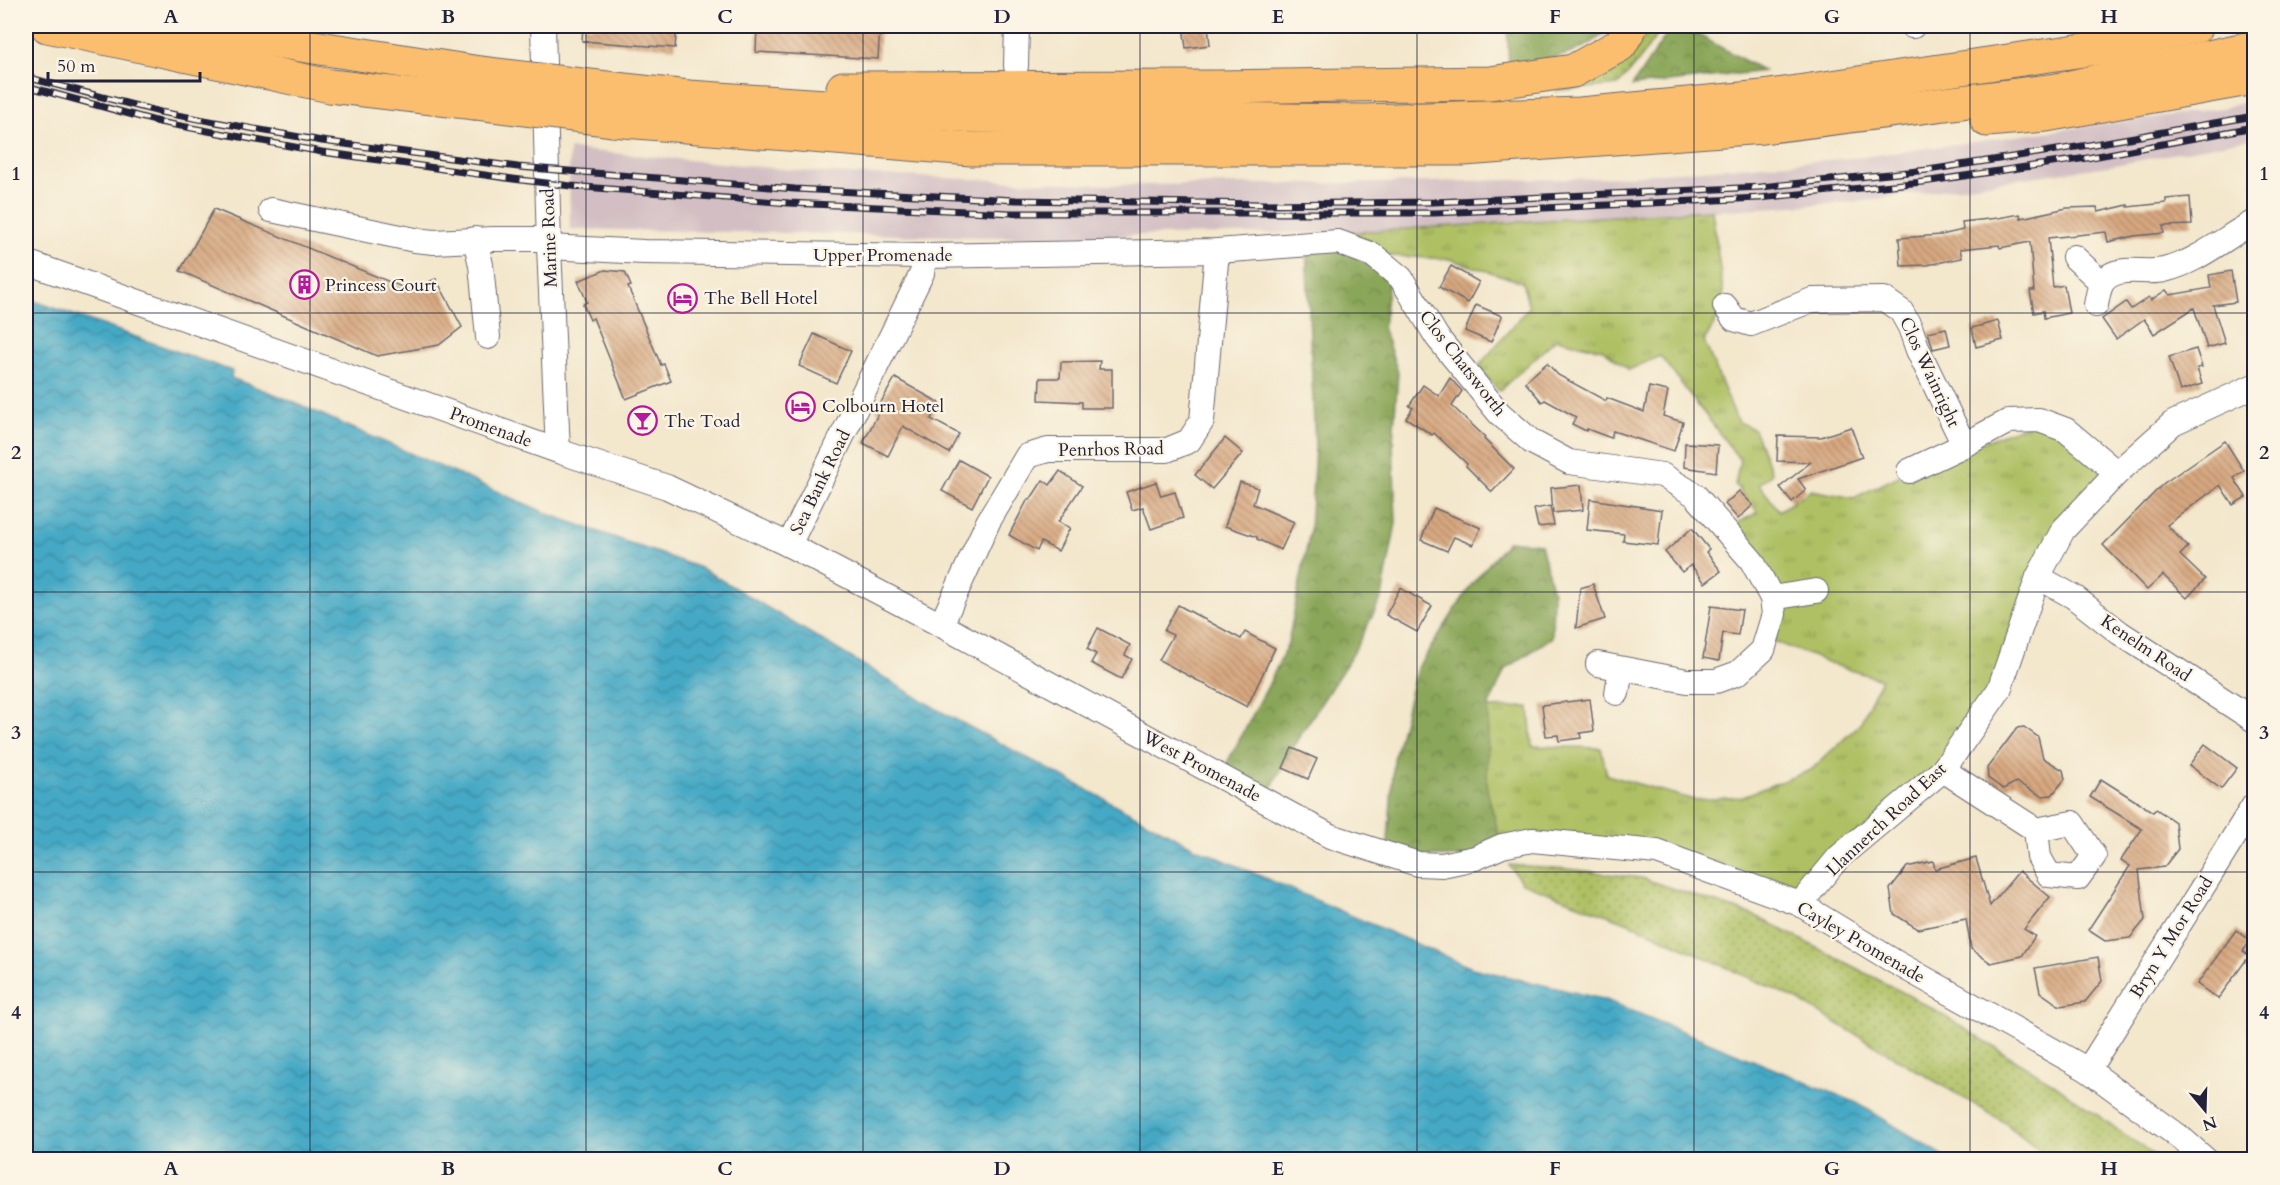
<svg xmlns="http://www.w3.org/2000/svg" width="2280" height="1185" font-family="Cardo,serif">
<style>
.industrial{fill:#d2bec3}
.grass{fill:url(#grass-dots);stroke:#68714f;stroke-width:1.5}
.forest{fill:url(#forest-crowns);stroke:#56644a;stroke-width:1.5}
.park{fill:url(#park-tufts);stroke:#68714f;stroke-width:1.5}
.water{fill:url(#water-waves);stroke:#346680;stroke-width:1.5}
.building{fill:url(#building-back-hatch)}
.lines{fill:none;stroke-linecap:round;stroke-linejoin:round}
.minor-casing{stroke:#6b676e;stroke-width:26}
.highway-casing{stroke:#6b676e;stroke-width:35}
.minor{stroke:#fff;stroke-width:24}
.highway{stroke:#fabe6e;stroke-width:33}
.rail-casing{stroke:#22223b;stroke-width:7}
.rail{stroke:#fcf5e5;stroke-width:4.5;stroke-dasharray:14;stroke-linecap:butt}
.highway-bridge-casing{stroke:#6b676e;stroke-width:35;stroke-linecap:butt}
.highway-bridge{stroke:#fabe6e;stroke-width:33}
.grid{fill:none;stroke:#22223b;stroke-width:1.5;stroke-opacity:0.55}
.labels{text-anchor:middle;stroke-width:4.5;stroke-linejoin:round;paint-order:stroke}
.street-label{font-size:18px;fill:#22223b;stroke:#fcf5e5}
.poi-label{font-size:18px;fill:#22223b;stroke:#fcf5e5;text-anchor:start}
.neatline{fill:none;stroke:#22223b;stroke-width:2}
.grid-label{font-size:20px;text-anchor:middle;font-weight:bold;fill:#22223b}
</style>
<defs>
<pattern id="grass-dots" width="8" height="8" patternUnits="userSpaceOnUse" patternTransform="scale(1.5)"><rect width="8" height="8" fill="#aec063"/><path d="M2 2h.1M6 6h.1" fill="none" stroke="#8d9c53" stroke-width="1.8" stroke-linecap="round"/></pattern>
<pattern id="forest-crowns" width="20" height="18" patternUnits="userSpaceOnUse" patternTransform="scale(1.5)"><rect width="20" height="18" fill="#8aa659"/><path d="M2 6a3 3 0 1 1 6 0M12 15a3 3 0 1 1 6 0" fill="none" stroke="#70874b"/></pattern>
<pattern id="park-tufts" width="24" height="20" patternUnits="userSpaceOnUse" patternTransform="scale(1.5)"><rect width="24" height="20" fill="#aec063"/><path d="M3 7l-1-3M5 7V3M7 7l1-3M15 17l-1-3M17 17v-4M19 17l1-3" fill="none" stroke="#8d9c53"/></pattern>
<pattern id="water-waves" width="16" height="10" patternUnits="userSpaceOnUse" patternTransform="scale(1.5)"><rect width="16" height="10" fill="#45a9c5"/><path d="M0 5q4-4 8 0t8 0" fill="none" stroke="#3989a1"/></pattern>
<pattern id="building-back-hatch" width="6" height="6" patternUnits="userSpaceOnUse" patternTransform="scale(1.5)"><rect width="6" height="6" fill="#d7a880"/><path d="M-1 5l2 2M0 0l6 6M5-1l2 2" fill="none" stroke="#ae886a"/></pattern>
</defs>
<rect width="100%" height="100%" fill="#fcf5e5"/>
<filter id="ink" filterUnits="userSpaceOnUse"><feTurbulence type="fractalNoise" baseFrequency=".0167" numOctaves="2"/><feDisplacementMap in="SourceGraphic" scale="12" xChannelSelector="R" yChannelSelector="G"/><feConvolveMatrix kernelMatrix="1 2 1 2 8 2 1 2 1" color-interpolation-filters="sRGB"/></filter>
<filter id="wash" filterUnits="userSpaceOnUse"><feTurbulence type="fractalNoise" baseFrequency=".008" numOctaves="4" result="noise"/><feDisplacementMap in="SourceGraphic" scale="24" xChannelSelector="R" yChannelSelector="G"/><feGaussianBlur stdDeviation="1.35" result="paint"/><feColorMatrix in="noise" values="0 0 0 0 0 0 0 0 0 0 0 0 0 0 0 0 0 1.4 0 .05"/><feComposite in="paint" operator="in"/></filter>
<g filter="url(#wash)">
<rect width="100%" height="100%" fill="#f3e7cc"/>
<!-- industrial -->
<polygon class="industrial" points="2254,100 2254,138 2115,165 1856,202 1385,232 998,237 570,229 569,149 826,173 1110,185 1379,183 1602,178 1862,157 2222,108"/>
<!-- grass -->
<g class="grass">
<path d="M1652 26H1663L1637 63 1618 85 1555 91C1595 79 1629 61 1652 26Z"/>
<polygon points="1509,865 1569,869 1641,878 1756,916 1923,1003 2051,1082 2159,1159 2051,1159 2001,1120 1796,999 1634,925 1522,883"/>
</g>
<!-- forest -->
<g class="forest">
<path d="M1507 26H1610C1586 57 1546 59 1509 66Z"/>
<polygon points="1672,26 1693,26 1691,31 1764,71 1632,86"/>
<polygon points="1338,242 1389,280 1383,328 1398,372 1393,442 1396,523 1382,597 1351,657 1292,748 1265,800 1220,776 1268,686 1288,643 1310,531 1315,447 1306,245"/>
<polygon points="1508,541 1541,544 1553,593 1552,637 1505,670 1488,708 1502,846 1475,858 1387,854 1394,759 1416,670 1472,584"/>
</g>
<!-- park -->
<polygon class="park" points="1712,210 1725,306 1704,341 1738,422 1754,429 1772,474 1759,484 1779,511 1811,490 1854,498 1909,471 2039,420 2117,473 2063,530 1999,690 1943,770 1800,904 1657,852 1502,846 1487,790 1488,708 1529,707 1532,746 1601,748 1607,775 1694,800 1741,797 1811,770 1860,724 1881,679 1843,668 1767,639 1772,598 1725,530 1758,512 1735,485 1740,460 1660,356 1629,370 1602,349 1556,339 1499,391 1478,367 1529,307 1522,282 1449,259 1373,255 1340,233"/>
<!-- water -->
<polygon class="water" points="26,298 232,371 231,378 277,395 551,515 703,569 940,711 1196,848 1472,968 1606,1000 1857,1103 1949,1159 26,1159"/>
<g id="blocks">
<!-- building -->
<g class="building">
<polygon points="583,26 677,26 675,48 582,41"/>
<polygon points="757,26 880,26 878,59 756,52"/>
<polygon points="1183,26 1208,26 1210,45 1186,48"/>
<polygon points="2190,197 2192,225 2163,226 2164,233 2134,236 2108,242 2106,232 2048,238 2053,287 2064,285 2069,313 2044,318 2043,311 2034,313 2030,291 2034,291 2030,242 2000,248 1999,245 1960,249 1962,258 1927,265 1901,266 1899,238 1941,235 1963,230 1962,222 1998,218 2020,214 2021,218 2067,208 2097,207 2098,212 2128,205 2128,207 2166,203 2166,199"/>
<polygon points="214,209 409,290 436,279 462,327 439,345 377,356 180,271"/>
<polygon points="1451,266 1479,282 1468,303 1439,287"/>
<polygon points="605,270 625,272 631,286 628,287 661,365 664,364 671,381 626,399 593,318 590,320 583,304 587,302 578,281"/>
<polygon points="2231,271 2236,302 2213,305 2225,343 2207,348 2194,308 2154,334 2144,319 2116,339 2102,319 2126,302 2131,309 2149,297 2151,300 2166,290 2170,295 2211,288 2209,275"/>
<polygon points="1476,305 1502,316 1491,342 1465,331"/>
<polygon points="1998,321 2003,340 1976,347 1972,328"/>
<polygon points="1946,328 1950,345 1933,349 1928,332"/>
<polygon points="814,334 851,351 836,383 799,366"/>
<polygon points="2196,349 2202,367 2197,368 2202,384 2180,391 2169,357"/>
<polygon points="1100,361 1099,369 1112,369 1112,408 1082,408 1082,402 1039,400 1040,378 1060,378 1061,362"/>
<polygon points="1547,363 1558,375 1606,401 1607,398 1644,412 1649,387 1668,391 1663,416 1683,422 1674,451 1613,431 1611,438 1587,429 1586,431 1572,424 1576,417 1545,400 1542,402 1525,382"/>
<polygon points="895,378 940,403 931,419 959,434 949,453 903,426 888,456 863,443 879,412 876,411"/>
<polygon points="1450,378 1462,391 1452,406 1485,437 1484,439 1514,469 1492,492 1466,466 1467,464 1434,433 1432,435 1406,418 1413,408 1409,406 1423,385 1439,396"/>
<polygon points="1851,427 1862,457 1798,479 1806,490 1792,502 1780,487 1811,462 1777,461 1778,436 1821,437"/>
<polygon points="1225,438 1243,453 1212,489 1195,475"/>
<polygon points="2225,441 2244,471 2234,478 2246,497 2233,505 2220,485 2167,525 2188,547 2180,555 2205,579 2187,598 2163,575 2147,590 2103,545 2164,483"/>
<polygon points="1685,443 1718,445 1716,472 1684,467"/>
<polygon points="959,460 988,476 972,507 942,491"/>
<polygon points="1060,471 1082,486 1058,522 1070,528 1058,551 1041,542 1037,551 1009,535 1028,499 1030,500 1043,480 1050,485"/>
<polygon points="1156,482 1161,496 1175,492 1183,518 1151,529 1143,507 1132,510 1126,492"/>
<polygon points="1240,482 1258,488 1253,504 1294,522 1281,550 1257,539 1257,537 1225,526"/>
<polygon points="1581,485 1583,510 1553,513 1551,488"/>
<polygon points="1739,491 1753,505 1738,519 1725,504"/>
<polygon points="1590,499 1662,510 1658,545 1623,541 1624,534 1587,530"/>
<polygon points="1550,506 1554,525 1538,527 1534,509"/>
<polygon points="1434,508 1481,528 1473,545 1454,537 1447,551 1421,540"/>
<polygon points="1692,528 1709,549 1706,552 1721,571 1705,583 1691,565 1682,572 1665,552"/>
<polygon points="1593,584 1605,619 1576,628 1580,588"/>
<polygon points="1400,588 1432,606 1417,632 1386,615"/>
<polygon points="1178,605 1241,639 1245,632 1275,648 1247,707 1159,660 1173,635 1164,631"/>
<polygon points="1711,606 1742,610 1738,635 1723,633 1719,661 1703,658"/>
<polygon points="1098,628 1130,645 1125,655 1132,659 1121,679 1091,663 1096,654 1087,649"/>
<polygon points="1590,699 1594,731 1580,733 1581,738 1559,741 1558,735 1546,736 1542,705"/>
<polygon points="2024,727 2038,737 2043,758 2063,770 2065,779 2052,795 2042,796 2016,782 2003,789 1988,778 1987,768 2017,728"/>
<polygon points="2205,744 2237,768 2221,789 2189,765"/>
<polygon points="1292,748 1317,759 1308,779 1283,768"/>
<polygon points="2101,779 2153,812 2156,809 2175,822 2178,849 2164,867 2139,870 2145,920 2130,938 2105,941 2088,930 2130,866 2121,860 2142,829 2090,797"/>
<polygon points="1976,858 1990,906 2019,871 2050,897 2024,929 2035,936 2022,956 1991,963 1971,949 1966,919 1918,929 1894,914 1890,889 1907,867 1933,861 1935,869"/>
<polygon points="2236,930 2251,941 2243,951 2249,956 2218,999 2197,984"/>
<polygon points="2098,957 2102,981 2085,1002 2060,1006 2040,992 2035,968"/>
</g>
</g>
</g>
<g filter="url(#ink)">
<use href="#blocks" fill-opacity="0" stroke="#6b676e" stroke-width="1.5"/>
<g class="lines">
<defs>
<g id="minor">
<polyline points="543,26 549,247 558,451"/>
<polyline points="1912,26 1913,26"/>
<polyline points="1016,66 1017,26"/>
<polyline points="271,210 415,240 434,242 493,239 549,239"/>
<polyline points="475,239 481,265 488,337"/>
<polyline points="549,247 644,252 925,256 1217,251 1338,242 1373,255 1401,278 1437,337 1499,413 1532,442 1569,462 1662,475 1695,495 1752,561 1772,598 1774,614 1763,650 1738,673 1716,681 1687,681 1598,664"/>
<polyline points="2074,257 2102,283"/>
<polyline points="26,262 558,451 667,487 789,545 941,625 1330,836 1418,864 1442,865 1475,858 1502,846 1532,840 1657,852 1800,904 1895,962 2088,1070 2181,1138 2206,1160"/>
<path d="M2096 305C2098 295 2099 281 2109 276 2125 266 2147 274 2164 270 2198 262 2224 238 2254 222"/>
<polyline points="1725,306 1734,319 1751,324 1812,300 1884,299 1901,311 1910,327 1918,350 1964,445"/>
<polyline points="1909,471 1964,445 2009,421 2039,420 2066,430 2117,473"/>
<polyline points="789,545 922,273 925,256"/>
<polyline points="2038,577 2074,597 2120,633 2254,720"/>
<polyline points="1772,598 1816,591"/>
<polyline points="941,625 988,522 1027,456 1048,450 1167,450 1189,441 1202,421 1217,251"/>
<polyline points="1617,693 1621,669"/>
<polyline points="1943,770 2036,830 2072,823 2094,856 2078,878 2049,875 2039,857 2036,830"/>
<polyline points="1800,904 1839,857 1943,770 1999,690 2038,577 2063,530 2117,473 2173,423 2254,386"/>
<polyline points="2088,1070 2254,805"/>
</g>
<g id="highway">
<polyline points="47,26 330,86 475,103"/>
<polyline points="179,26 480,73"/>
<polyline points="843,88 1218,87 1490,83 1573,71 1620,45 1631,26"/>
<polyline points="615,89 689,97 975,116 1364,121 1580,114 1763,97 2104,47 2197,26"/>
<polyline points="612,120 971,149 1464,149 1763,127 2056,90 2254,47"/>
<polyline points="1987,120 2046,115 2254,78"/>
</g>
</defs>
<!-- minor casing -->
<use href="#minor" class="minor-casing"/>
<!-- highway casing -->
<use href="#highway" class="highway-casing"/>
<!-- minor -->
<use href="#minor" class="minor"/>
<!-- highway -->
<use href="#highway" class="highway"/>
<defs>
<g id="rail">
<polyline points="26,77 160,112 322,141 518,167 795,189 1016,200 1264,204 1434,202 1761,187 1928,170 2089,145 2254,116"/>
<polyline points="26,86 159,122 322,152 513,179 571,186 789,203 1011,213 1435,213 1759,198 1923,182 2087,158 2254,127"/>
</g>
</defs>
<!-- rail casing -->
<use href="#rail" class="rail-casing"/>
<!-- rail -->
<use href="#rail" class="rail"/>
<defs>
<g id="highway-bridge">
<polyline points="480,73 615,89"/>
<polyline points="475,103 612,120"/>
</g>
</defs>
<!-- highway-bridge casing -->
<use href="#highway-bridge" class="highway-bridge-casing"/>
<!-- highway-bridge -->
<use href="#highway-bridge" class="highway-bridge"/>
</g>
</g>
<!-- grid -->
<path class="grid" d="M310 26V1160M586 26V1160M863 26V1160M1140 26V1160M1417 26V1160M1694 26V1160M1970 26V1160M26 313H2254M26 592H2254M26 872H2254"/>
<!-- icons -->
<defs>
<symbol id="building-ring" viewBox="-11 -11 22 22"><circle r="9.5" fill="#fcf5e5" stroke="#b5179e" stroke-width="1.5"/><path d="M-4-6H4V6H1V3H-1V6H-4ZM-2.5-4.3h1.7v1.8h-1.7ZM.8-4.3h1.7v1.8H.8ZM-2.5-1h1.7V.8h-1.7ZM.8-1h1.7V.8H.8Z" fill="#b5179e"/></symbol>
<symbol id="hotel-ring" viewBox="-11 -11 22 22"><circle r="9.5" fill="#fcf5e5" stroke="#b5179e" stroke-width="1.5"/><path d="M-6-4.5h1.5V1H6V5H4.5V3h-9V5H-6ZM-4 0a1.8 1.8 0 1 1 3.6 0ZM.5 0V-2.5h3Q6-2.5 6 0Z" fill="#b5179e"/></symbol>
<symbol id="bar-ring" viewBox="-11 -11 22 22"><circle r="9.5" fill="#fcf5e5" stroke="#b5179e" stroke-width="1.5"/><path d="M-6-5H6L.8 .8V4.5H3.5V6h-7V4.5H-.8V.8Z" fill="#b5179e"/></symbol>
</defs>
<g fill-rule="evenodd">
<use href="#building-ring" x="288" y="268" width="33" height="33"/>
<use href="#hotel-ring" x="666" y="282" width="33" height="33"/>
<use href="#hotel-ring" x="784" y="390" width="33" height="33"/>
<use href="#bar-ring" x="626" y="404" width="33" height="33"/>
</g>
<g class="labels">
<!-- street labels -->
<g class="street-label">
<text transform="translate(549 238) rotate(-92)" y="6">Marine Road</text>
<text x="883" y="261">Upper Promenade</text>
<text transform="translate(1463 363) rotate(52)" y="6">Clos Chatsworth</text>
<text transform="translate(1930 372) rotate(65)" y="6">Clos Wainright</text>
<text transform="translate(491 427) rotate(20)" y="6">Promenade</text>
<text transform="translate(1111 449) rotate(-1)" y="6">Penrhos Road</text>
<text transform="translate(820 482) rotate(-64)" y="6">Sea Bank Road</text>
<text transform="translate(2146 648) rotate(34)" y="6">Kenelm Road</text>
<text transform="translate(1202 766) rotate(28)" y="6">West Promenade</text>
<text transform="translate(1886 819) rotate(-43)" y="6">Llannerch Road East</text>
<text transform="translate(2171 937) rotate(-58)" y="6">Bryn Y Mor Road</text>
<text transform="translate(1861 942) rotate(30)" y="6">Cayley Promenade</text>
</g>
<!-- poi labels -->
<g class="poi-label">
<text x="325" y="291">Princess Court</text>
<text x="704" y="304">The Bell Hotel</text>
<text x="822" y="412">Colbourn Hotel</text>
<text x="664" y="427">The Toad</text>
</g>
</g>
<!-- margin -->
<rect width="2280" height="1185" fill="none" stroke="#fcf5e5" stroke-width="66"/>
<!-- north arrow -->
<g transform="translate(2205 1110) rotate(161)" stroke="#fcf5e5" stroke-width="4.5" paint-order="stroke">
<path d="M0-4.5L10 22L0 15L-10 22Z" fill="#22223b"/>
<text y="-9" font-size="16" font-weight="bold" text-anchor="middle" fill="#22223b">N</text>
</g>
<!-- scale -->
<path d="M48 72v9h152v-9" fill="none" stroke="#22223b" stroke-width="3"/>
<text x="57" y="72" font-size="18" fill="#22223b" stroke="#fcf5e5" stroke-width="4.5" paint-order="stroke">50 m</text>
<rect x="33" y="33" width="2214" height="1119" class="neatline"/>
<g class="grid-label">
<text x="171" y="23">A</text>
<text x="448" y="23">B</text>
<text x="725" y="23">C</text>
<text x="1002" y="23">D</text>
<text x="1278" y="23">E</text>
<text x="1555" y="23">F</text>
<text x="1832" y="23">G</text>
<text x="2109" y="23">H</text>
<text x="16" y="180">1</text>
<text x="2264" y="180">1</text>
<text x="16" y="459">2</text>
<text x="2264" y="459">2</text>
<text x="16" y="739">3</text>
<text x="2264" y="739">3</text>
<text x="16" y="1019">4</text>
<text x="2264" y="1019">4</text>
<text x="171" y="1175">A</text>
<text x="448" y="1175">B</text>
<text x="725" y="1175">C</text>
<text x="1002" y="1175">D</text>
<text x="1278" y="1175">E</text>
<text x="1555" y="1175">F</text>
<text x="1832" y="1175">G</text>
<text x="2109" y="1175">H</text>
</g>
</svg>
